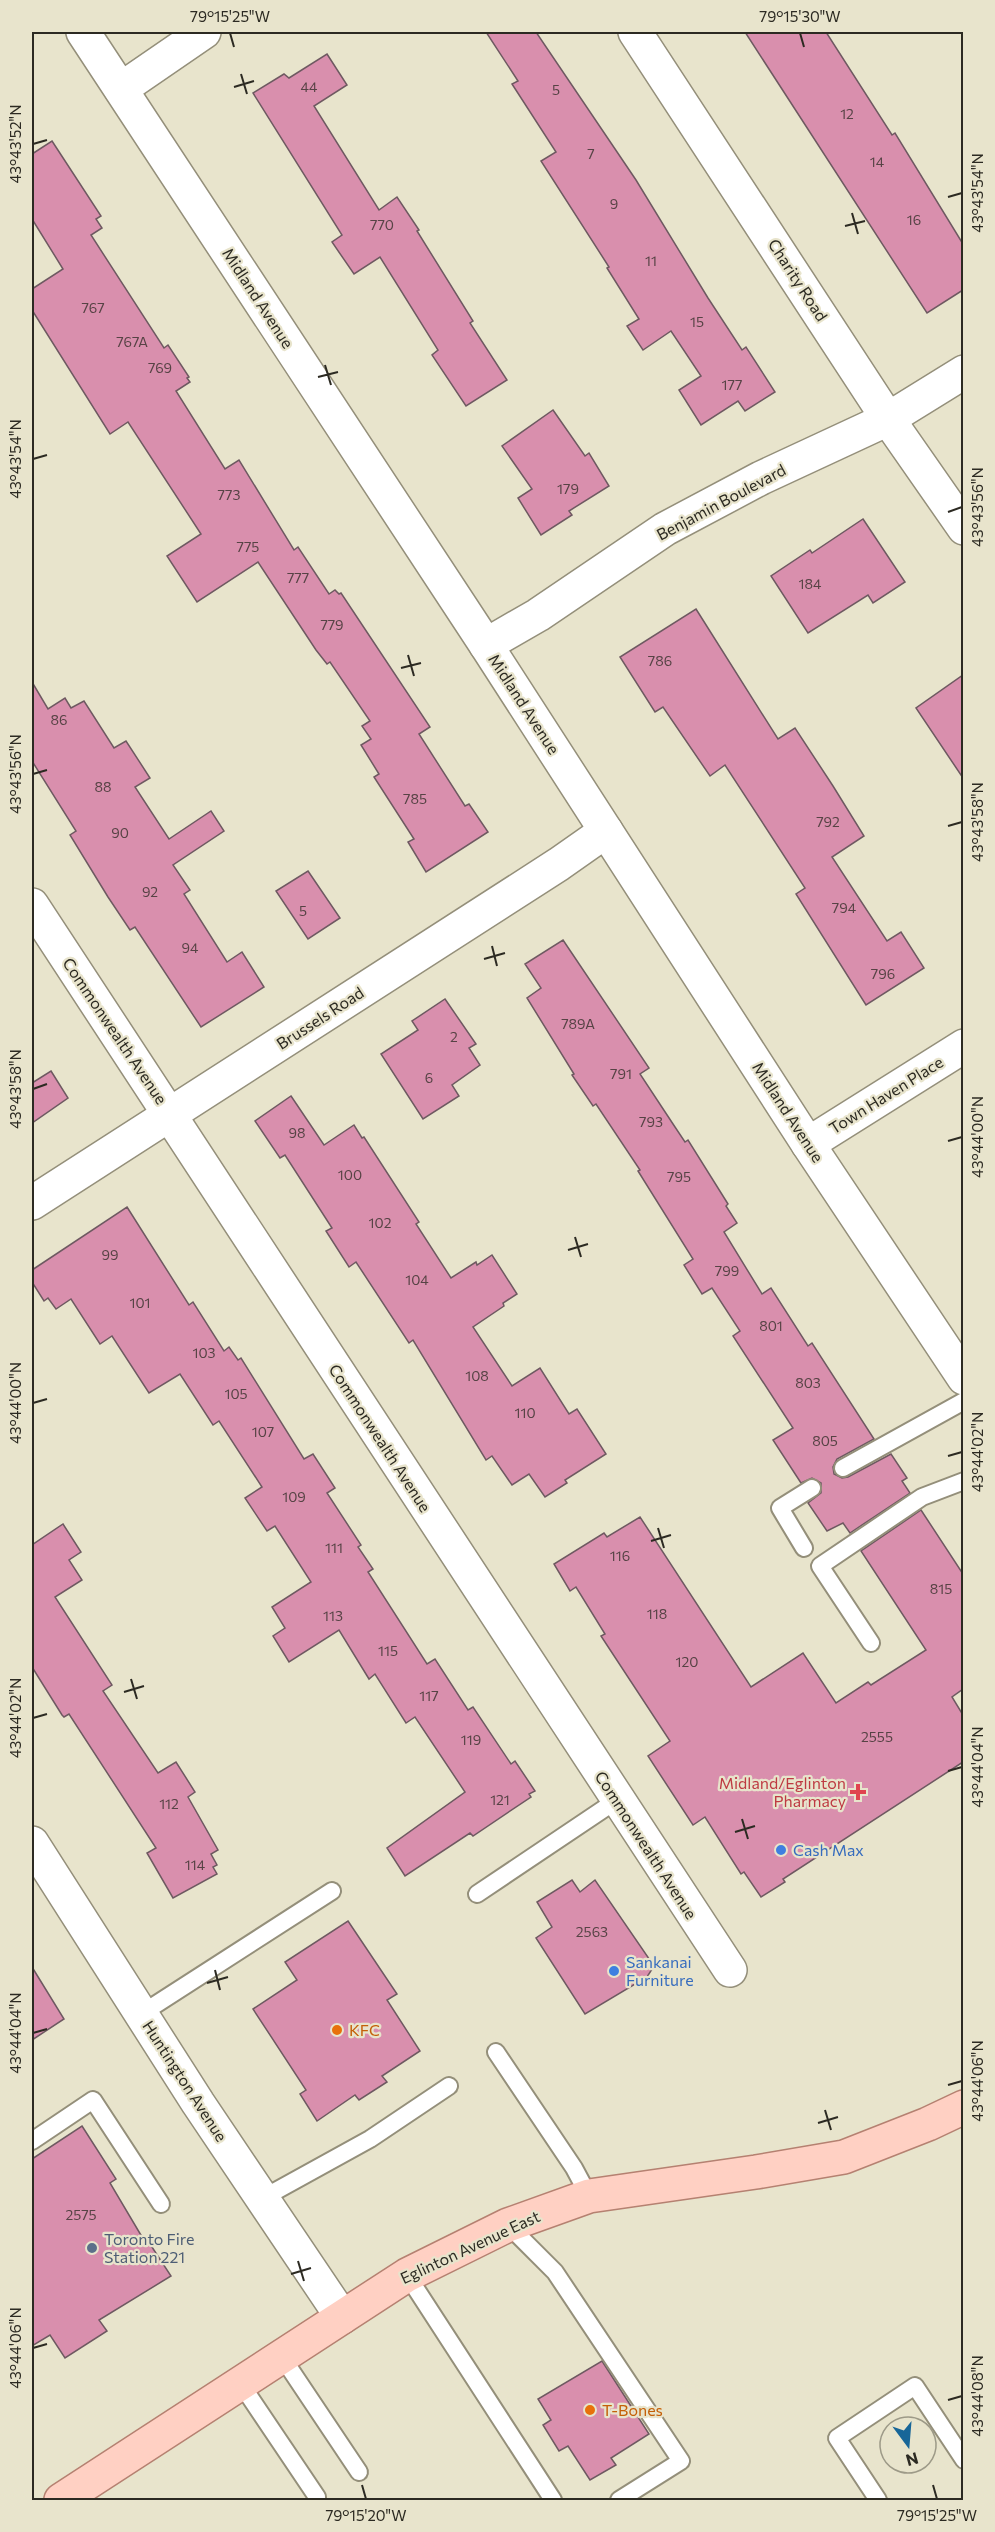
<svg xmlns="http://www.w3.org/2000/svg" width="995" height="2532" font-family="Commissioner,sans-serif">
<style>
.building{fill:#d98fad;stroke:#6e5961;stroke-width:1.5}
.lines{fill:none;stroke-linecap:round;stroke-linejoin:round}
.service-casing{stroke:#948f7a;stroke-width:20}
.minor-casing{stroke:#948f7a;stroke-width:36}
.secondary-casing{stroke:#948f7a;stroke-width:36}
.primary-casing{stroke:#b58171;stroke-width:36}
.service{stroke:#fff;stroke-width:16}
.minor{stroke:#fff;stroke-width:33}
.secondary{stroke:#fff;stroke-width:33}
.primary{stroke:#ffd0c3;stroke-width:33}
.ticks{fill:none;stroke:#2c2a22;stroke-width:2}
.health-dot{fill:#e0444e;stroke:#e8e4cc;stroke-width:2}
.shop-dot{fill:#3f7fe0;stroke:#e8e4cc;stroke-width:2}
.food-dot{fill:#e8710a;stroke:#e8e4cc;stroke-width:2}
.service-dot{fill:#5c6f8a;stroke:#e8e4cc;stroke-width:2}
.labels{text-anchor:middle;stroke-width:4.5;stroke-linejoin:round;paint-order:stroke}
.number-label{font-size:14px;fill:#574345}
.street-label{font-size:16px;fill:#2c2a22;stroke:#e8e4cc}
.health-label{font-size:16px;fill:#be3a42;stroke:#e8e4cc;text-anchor:end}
.shop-label{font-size:16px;fill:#366cbe;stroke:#e8e4cc;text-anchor:start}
.food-label{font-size:16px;fill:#c56008;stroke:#e8e4cc;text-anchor:start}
.service-label{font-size:16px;fill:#4e5e75;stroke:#e8e4cc;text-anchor:start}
.neatline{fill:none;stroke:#2c2a22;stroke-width:2}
.ticks-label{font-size:15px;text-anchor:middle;fill:#2c2a22}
</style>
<rect width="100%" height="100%" fill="#e8e4cc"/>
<!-- building -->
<g class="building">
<polygon points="486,32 536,32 636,180 708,298 742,350 746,347 775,392 745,411 738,401 701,425 679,390 701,376 671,331 643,350 627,326 639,319 607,268 609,267 541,161 556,152 512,84 518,81"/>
<polygon points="745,32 826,32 892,135 895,133 963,244 963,290 927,313"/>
<polygon points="327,54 347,85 314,106 379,210 397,197 419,230 417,231 473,321 470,323 507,380 466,406 432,355 438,350 380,257 354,274 332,242 342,235 253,93 284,74 289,78"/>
<polygon points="52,141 101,216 96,219 102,228 91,235 164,348 168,345 189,377 187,378 190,382 176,391 225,469 239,460 294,550 298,547 329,594 335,590 339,594 341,593 430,727 419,734 465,806 469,804 488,832 426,872 408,842 414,839 374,777 379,774 361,745 371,739 362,726 370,721 330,662 327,664 316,650 258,562 197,602 167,556 201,534 128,422 110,434 32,310 32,289 63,269 32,219 32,154"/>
<polygon points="553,410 585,456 589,453 609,486 569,511 572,515 541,535 518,498 532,489 502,446"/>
<polygon points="863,519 905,582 873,603 868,595 808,633 771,576 810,550 812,553"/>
<polygon points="696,609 778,739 795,728 833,786 864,836 832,857 887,941 901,932 924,968 866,1005 796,894 805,888 725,765 710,776 663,707 655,712 620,657"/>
<polygon points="963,675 963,778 916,708"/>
<polygon points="32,682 48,709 65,698 71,708 84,701 114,748 126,741 150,778 135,787 169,839 211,811 224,831 173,865 190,890 184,894 227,962 242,952 264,987 201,1027 135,927 130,930 108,897 70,835 76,831 32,761"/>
<polygon points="308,871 340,918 308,939 276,891"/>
<polygon points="563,940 649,1068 640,1074 675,1127 685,1142 688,1140 728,1204 726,1206 737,1223 724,1232 762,1294 771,1288 808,1346 812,1343 874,1439 837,1459 833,1467 834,1474 842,1478 848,1477 891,1454 907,1478 902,1481 910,1493 850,1533 843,1523 827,1531 808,1503 821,1493 821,1483 812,1478 801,1483 773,1440 793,1428 733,1336 740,1331 712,1288 702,1294 684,1265 693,1259 638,1171 640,1170 596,1104 593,1106 572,1075 574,1074 527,998 541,988 525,964"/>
<polygon points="445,999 476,1044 469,1048 480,1065 452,1085 459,1096 423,1119 381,1054 418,1030 412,1021"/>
<polygon points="51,1071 68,1098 32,1123 32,1083"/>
<polygon points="291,1096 324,1145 354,1125 362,1138 364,1137 419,1222 416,1224 451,1278 476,1262 477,1265 492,1255 517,1294 503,1303 504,1306 473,1327 512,1386 540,1368 569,1414 577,1409 606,1454 565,1480 567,1483 545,1497 529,1474 512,1485 492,1456 486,1460 413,1340 409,1343 356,1262 349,1267 326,1231 332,1228 285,1155 280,1158 255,1121"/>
<polygon points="127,1207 189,1305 193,1302 224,1351 229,1347 238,1360 241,1358 304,1459 313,1454 335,1488 327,1493 361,1545 358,1547 373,1569 368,1572 427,1664 435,1659 468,1710 473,1707 511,1764 515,1761 535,1791 529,1794 531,1797 473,1836 470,1833 405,1876 387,1848 465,1792 415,1717 406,1723 375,1674 369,1679 339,1630 289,1662 273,1636 285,1628 272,1607 311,1582 275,1526 267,1531 245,1498 262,1487 219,1421 213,1425 180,1374 149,1393 112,1336 100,1344 71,1299 56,1309 48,1298 44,1301 32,1282 32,1270"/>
<polygon points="921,1510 963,1574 963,1689 952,1697 963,1715 963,1762 783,1879 785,1882 761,1897 744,1872 741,1874 705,1817 693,1825 648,1756 670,1741 601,1636 605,1634 576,1587 570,1591 554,1564 604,1533 607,1537 640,1517 751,1687 803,1653 836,1703 868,1682 871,1685 926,1650 861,1551"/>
<polygon points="63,1524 81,1552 69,1560 82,1580 55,1597 112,1685 103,1691 158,1773 176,1762 195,1792 188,1797 218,1850 211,1854 217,1865 213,1867 217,1874 173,1898 147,1853 156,1848 69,1714 64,1717 62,1715 32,1667 32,1545"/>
<polygon points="572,1880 580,1892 595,1880 654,1966 647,1977 585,2014 536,1938 552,1927 537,1902"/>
<polygon points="348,1921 397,1994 387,2000 420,2051 382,2076 387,2082 359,2100 355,2095 317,2121 300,2094 306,2090 253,2009 297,1980 285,1962"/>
<polygon points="32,1967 64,2019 32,2040"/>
<polygon points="82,2126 116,2179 110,2183 145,2242 148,2241 171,2276 99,2320 107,2331 65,2358 50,2335 32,2346 32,2159"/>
<polygon points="602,2361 649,2434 611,2458 616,2465 590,2480 568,2446 559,2451 543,2425 551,2420 538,2399"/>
</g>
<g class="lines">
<defs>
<g id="service">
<polyline points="843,1468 964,1401"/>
<polyline points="804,1548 780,1508 812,1488"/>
<polyline points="871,1643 820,1566 922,1497 964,1481"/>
<polyline points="477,1894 617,1800"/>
<polyline points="141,2014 332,1891"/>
<polyline points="496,2052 574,2168 589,2196"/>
<polyline points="32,2141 93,2100 161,2204"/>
<polyline points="263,2198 370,2139 449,2086"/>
<polyline points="508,2225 555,2272 681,2461 619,2500"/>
<polyline points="407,2275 553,2500"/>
<polyline points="282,2357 359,2472"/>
<polyline points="241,2384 317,2497"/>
<polyline points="878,2500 837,2438 915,2386 964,2460"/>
</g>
<g id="minor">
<polyline points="635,32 888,419 964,528"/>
<polyline points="121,89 204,32"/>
<polyline points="486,645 538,615 665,529 761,478 888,419 964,372"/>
<polyline points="32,905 730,1970"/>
<polyline points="808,1144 964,1046"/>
<polyline points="32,1203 559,864 606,831"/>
<polyline points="32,1843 198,2103 342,2317"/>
</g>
<polyline id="secondary" points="83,32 486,645 808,1144 964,1378"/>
<polyline id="primary" points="61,2500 407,2275 508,2225 589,2196 756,2172 844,2157 928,2124 964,2107"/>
</defs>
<!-- service casing -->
<use href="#service" class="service-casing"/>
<!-- minor casing -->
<use href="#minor" class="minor-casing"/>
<!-- secondary casing -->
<use href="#secondary" class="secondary-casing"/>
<!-- primary casing -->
<use href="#primary" class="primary-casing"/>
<!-- service -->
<use href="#service" class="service"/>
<!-- minor -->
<use href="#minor" class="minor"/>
<!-- secondary -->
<use href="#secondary" class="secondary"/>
<!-- primary -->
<use href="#primary" class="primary"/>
</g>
<!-- ticks -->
<path class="ticks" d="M230 33 234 47M800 33 804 47M241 74 247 94M234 87 254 81M33 144 47 140M948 197 962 193M852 213 858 234M845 226 865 221M325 365 331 385M318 377 338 372M33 459 47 455M948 512 962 507M408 655 414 676M401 668 421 663M33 774 47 770M948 826 962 822M492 946 497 966M484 959 505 953M33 1089 47 1084M948 1141 962 1137M575 1237 581 1257M568 1250 588 1244M33 1403 47 1399M948 1456 962 1452M658 1528 664 1548M651 1541 671 1535M131 1679 137 1699M124 1692 144 1686M33 1718 47 1714M948 1771 962 1767M742 1819 748 1839M735 1832 755 1826M215 1970 220 1990M207 1983 228 1977M33 2033 47 2029M948 2085 962 2081M825 2110 831 2130M818 2123 838 2117M298 2261 304 2281M291 2274 311 2268M33 2348 47 2344M948 2400 962 2396M362 2485 366 2499M933 2485 937 2499"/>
<!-- markers -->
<path class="health-dot" d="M855 1783h6v6h6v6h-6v6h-6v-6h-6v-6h6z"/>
<g class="shop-dot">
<circle cx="781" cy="1850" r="6"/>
<circle cx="614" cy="1971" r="6"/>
</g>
<g class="food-dot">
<circle cx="337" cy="2030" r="6"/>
<circle cx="590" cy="2410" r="6"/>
</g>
<circle class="service-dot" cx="92" cy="2248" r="6"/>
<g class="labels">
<!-- number labels -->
<g class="number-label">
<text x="309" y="92">44</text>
<text x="556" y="95">5</text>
<text x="847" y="119">12</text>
<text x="591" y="159">7</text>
<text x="877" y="167">14</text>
<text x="614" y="209">9</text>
<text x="914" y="225">16</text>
<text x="382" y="230">770</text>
<text x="651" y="266">11</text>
<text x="93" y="313">767</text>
<text x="697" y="327">15</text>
<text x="132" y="347">767A</text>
<text x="160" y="373">769</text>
<text x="732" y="390">177</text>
<text x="568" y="494">179</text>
<text x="229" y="500">773</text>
<text x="248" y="552">775</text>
<text x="298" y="583">777</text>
<text x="810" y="589">184</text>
<text x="332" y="630">779</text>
<text x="660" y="666">786</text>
<text x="59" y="725">86</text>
<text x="103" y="792">88</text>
<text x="415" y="804">785</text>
<text x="828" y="827">792</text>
<text x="120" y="838">90</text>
<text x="150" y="897">92</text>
<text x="844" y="913">794</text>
<text x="303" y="916">5</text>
<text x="190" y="953">94</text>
<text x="883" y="979">796</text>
<text x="578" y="1029">789A</text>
<text x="454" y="1042">2</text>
<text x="621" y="1079">791</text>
<text x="429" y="1083">6</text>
<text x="651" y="1127">793</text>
<text x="297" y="1138">98</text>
<text x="350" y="1180">100</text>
<text x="679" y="1182">795</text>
<text x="380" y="1228">102</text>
<text x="110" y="1260">99</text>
<text x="727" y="1276">799</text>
<text x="417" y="1285">104</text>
<text x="140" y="1308">101</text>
<text x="771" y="1331">801</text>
<text x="204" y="1358">103</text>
<text x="477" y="1381">108</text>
<text x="808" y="1388">803</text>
<text x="236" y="1399">105</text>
<text x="525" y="1418">110</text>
<text x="263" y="1437">107</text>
<text x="825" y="1446">805</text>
<text x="294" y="1502">109</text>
<text x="334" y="1553">111</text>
<text x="620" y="1561">116</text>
<text x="941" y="1594">815</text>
<text x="657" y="1619">118</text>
<text x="333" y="1621">113</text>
<text x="388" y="1656">115</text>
<text x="687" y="1667">120</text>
<text x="429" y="1701">117</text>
<text x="877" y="1742">2555</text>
<text x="471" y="1745">119</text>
<text x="500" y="1805">121</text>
<text x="169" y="1809">112</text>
<text x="195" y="1870">114</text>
<text x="592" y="1937">2563</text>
<text x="81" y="2220">2575</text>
</g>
<!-- street labels -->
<g class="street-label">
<text transform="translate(798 280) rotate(57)" y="6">Charity Road</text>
<text transform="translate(258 298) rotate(57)" y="6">Midland Avenue</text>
<text transform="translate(721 502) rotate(-28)" y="6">Benjamin Boulevard</text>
<text transform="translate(524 704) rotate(57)" y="6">Midland Avenue</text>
<text transform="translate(320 1018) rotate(-33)" y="6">Brussels Road</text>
<text transform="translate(115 1031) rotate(56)" y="6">Commonwealth Avenue</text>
<text transform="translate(886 1095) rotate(-32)" y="6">Town Haven Place</text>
<text transform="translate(788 1112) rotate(57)" y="6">Midland Avenue</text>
<text transform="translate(380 1438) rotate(57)" y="6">Commonwealth Avenue</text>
<text transform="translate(646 1845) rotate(57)" y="6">Commonwealth Avenue</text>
<text transform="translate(185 2081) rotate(57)" y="6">Huntington Avenue</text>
<text transform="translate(470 2247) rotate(-25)" y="6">Eglinton Avenue East</text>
</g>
<!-- health labels -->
<g class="health-label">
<text x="846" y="1789">Midland/Eglinton<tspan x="846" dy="18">Pharmacy</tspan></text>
</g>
<!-- shop labels -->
<g class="shop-label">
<text x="793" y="1856">Cash Max</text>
<text x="626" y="1968">Sankanai<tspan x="626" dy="18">Furniture</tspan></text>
</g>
<!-- food labels -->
<g class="food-label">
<text x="349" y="2036">KFC</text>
<text x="602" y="2416">T-Bones</text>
</g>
<!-- service labels -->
<g class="service-label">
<text x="104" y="2245">Toronto Fire<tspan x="104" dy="18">Station 221</tspan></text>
</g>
</g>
<!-- border -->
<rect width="995" height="2532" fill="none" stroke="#e8e4cc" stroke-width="66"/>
<!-- north arrow -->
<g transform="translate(908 2445) rotate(164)"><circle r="28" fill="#e8e4cc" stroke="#9d9a88" stroke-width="1.5"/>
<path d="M0-4.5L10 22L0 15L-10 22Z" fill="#186698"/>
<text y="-9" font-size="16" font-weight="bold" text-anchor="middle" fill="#2c2a22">N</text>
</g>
<rect x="33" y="33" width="929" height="2466" class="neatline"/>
<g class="ticks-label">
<text x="230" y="22">79°15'25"W</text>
<text x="800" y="22">79°15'30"W</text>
<text transform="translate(16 144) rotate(-90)" y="5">43°43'52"N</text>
<text transform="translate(978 193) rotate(-90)" y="5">43°43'54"N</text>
<text transform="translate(16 459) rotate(-90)" y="5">43°43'54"N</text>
<text transform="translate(978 507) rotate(-90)" y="5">43°43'56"N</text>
<text transform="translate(16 774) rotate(-90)" y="5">43°43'56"N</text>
<text transform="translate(978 822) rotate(-90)" y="5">43°43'58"N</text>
<text transform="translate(16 1089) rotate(-90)" y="5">43°43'58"N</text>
<text transform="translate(978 1137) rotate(-90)" y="5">43°44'00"N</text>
<text transform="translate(16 1403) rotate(-90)" y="5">43°44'00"N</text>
<text transform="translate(978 1452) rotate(-90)" y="5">43°44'02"N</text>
<text transform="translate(16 1718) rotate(-90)" y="5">43°44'02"N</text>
<text transform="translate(978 1767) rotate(-90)" y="5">43°44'04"N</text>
<text transform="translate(16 2033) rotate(-90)" y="5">43°44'04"N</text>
<text transform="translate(978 2081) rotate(-90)" y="5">43°44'06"N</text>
<text transform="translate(16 2348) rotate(-90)" y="5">43°44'06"N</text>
<text transform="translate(978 2396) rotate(-90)" y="5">43°44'08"N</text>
<text x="366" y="2521">79°15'20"W</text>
<text x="937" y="2521">79°15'25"W</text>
</g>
</svg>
